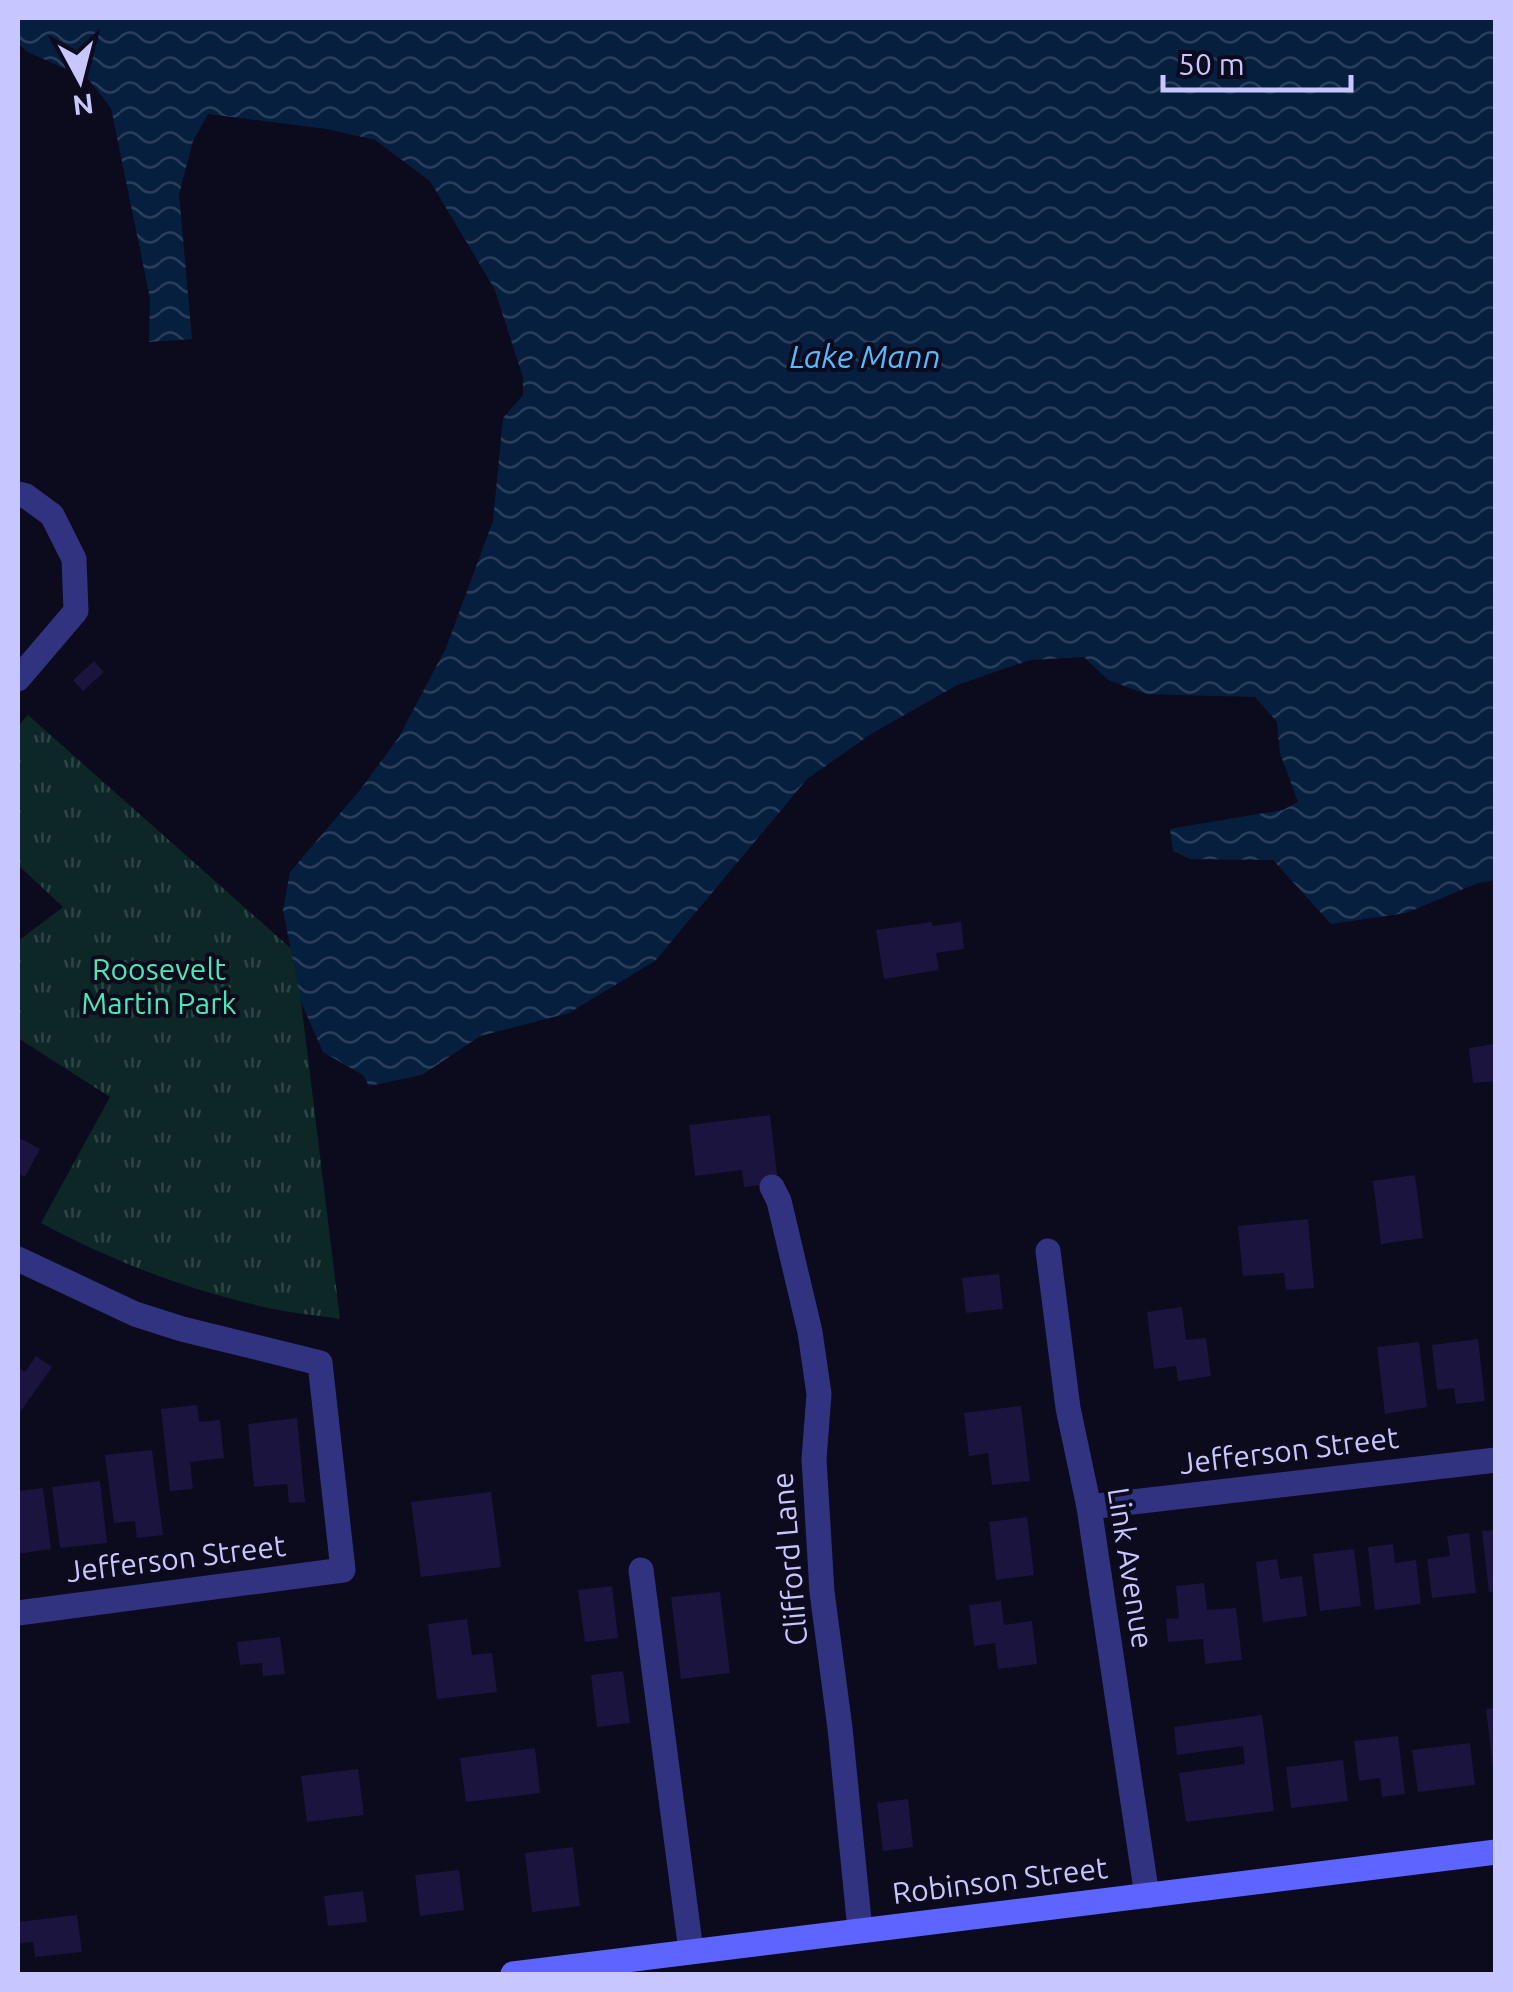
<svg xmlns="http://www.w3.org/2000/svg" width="1513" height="1992" font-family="Ubuntu,sans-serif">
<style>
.grass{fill:url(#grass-tufts)}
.water{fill:url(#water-waves)}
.building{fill:#1a143f}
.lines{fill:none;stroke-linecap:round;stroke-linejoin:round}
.street{stroke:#313380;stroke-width:25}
.secondary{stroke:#5d64ff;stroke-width:25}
.labels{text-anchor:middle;stroke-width:8;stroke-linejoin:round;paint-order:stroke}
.park-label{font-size:30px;fill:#49e8b5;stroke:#0c0a1d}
.street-label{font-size:30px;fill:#c8c6ff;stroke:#0c0a1d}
.water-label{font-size:32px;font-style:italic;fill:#54bbff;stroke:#0c0a1d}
</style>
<defs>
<pattern id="grass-tufts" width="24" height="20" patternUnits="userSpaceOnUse" patternTransform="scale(2.5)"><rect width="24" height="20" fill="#0c2725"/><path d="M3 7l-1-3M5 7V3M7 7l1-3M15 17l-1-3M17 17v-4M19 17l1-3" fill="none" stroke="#2e4546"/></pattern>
<pattern id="water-waves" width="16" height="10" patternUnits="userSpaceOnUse" patternTransform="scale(2.5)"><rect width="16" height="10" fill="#071f3f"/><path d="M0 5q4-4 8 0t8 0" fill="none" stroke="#2a3e5c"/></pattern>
</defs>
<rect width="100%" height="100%" fill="#0c0a1d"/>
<!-- grass -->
<path class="grass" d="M28 715 295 952 340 1319C315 1315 289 1313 264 1307 186 1289 111 1261 41 1223L110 1097 18 1038V941L63 907 18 865V726Z"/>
<!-- water -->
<polygon class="water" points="18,18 1495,18 1495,880 1478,883 1406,913 1331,924 1273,860 1190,859 1173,851 1170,829 1283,810 1298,802 1280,753 1277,722 1255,697 1146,694 1108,680 1084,657 1030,660 957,685 871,734 807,779 655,961 569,1013 480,1036 422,1075 369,1086 363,1075 323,1052 301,1002 283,910 290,872 360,790 399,737 446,648 493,521 503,418 523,395 523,377 494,288 430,181 375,140 327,129 208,114 193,141 179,194 192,339 149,342 150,298 111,108 89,80 26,51 18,43"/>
<!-- building -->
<g class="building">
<polygon points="94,661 104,672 83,691 73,680"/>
<polygon points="932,922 932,926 961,922 964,949 936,953 939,970 884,979 876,930"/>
<polygon points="1496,1044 1496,1081 1473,1083 1469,1048"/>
<polygon points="770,1115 778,1183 744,1187 742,1170 695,1176 689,1125"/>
<polygon points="18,1137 40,1149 25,1177 18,1173"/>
<polygon points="1415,1175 1423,1238 1381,1244 1373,1181"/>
<polygon points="1308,1219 1314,1288 1286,1290 1284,1273 1243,1276 1238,1226"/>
<polygon points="999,1274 1003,1309 966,1313 962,1278"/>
<polygon points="1182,1307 1186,1340 1206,1338 1211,1376 1178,1381 1176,1366 1154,1369 1147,1312"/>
<polygon points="1478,1339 1485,1401 1456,1404 1454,1388 1437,1390 1432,1345"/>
<polygon points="1419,1342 1427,1407 1385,1414 1377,1347"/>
<polygon points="36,1356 52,1367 18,1415 18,1367 25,1372"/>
<polygon points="197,1405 199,1422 220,1420 224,1458 190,1462 193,1489 170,1491 161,1409"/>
<polygon points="1021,1406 1030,1481 992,1485 988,1453 969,1456 964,1413"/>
<polygon points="297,1418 305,1502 289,1503 287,1484 254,1487 248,1424"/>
<polygon points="152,1450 163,1535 137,1538 135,1521 114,1523 105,1455"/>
<polygon points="100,1481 107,1543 60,1548 52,1487"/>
<polygon points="43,1488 51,1549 18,1554 18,1491"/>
<polygon points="491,1492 501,1567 421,1577 411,1502"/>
<polygon points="1027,1517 1034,1575 996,1580 989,1522"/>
<polygon points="1496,1530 1496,1591 1489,1592 1482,1531"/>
<polygon points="1469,1533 1476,1593 1432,1598 1427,1559 1450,1556 1447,1536"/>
<polygon points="1393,1544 1395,1563 1416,1560 1421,1604 1375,1610 1368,1547"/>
<polygon points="1354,1549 1361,1606 1320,1611 1313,1554"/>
<polygon points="1277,1559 1280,1579 1302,1576 1307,1616 1263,1622 1256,1562"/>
<polygon points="1204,1583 1207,1610 1236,1608 1242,1660 1205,1664 1203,1639 1168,1642 1166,1619 1179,1618 1176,1586"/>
<polygon points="612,1586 618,1638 585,1642 578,1590"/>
<polygon points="720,1592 730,1673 681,1679 671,1597"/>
<polygon points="1001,1601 1004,1625 1032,1621 1037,1664 998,1669 995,1643 974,1646 969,1605"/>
<polygon points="467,1619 472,1655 492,1653 497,1692 437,1699 428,1624"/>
<polygon points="280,1637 285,1674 263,1676 262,1663 240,1665 237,1642"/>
<polygon points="623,1671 630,1723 597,1727 591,1675"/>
<polygon points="1496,1708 1496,1769 1493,1769 1486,1709"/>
<polygon points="1262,1715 1274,1811 1186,1822 1179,1773 1245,1764 1243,1746 1177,1755 1174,1727"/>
<polygon points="1398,1736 1405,1794 1382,1797 1380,1778 1359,1781 1354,1741"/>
<polygon points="1470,1743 1475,1785 1418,1792 1412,1750"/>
<polygon points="535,1748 540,1793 466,1802 460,1758"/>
<polygon points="1343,1760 1348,1801 1291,1808 1286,1767"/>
<polygon points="358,1769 364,1815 307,1822 301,1776"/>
<polygon points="908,1799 913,1847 883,1851 877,1803"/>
<polygon points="573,1847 580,1906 532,1912 525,1853"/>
<polygon points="459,1870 464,1910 420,1916 415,1875"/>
<polygon points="363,1891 367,1922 328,1926 324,1896"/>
<polygon points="77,1915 82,1952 35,1957 33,1942 20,1943 18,1922"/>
</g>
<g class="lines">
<!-- street -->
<g class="street">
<polyline points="18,494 26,496 52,515 74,559 76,611 18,679"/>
<polyline points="772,1187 779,1201 810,1332 819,1394 814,1459 822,1592 840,1728 860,1930"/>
<polyline points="1048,1251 1068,1408 1089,1507 1147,1896"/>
<polyline points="18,1259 135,1314 182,1329 320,1363 343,1570 18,1613"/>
<polyline points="1089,1507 1496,1460"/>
<polyline points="641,1570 691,1951"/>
</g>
<!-- secondary -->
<polyline class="secondary" points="513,1974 1496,1852"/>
</g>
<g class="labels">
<!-- park labels -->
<g class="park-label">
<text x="159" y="980">Roosevelt<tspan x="159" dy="34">Martin Park</tspan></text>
</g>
<!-- street labels -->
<g class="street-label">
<text transform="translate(1289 1451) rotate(-7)" y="10">Jefferson Street</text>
<text transform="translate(176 1559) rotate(-7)" y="10">Jefferson Street</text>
<text transform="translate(790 1559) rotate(-95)" y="10">Clifford Lane</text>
<text transform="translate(1130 1568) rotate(81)" y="10">Link Avenue</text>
<text transform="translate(1000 1881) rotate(-7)" y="10">Robinson Street</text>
</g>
<!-- water labels -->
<g class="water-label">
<text x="865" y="368">Lake Mann</text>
</g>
</g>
<!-- border -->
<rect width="1513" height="1992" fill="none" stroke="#c8c6ff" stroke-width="40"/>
<!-- north arrow -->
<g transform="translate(80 80) rotate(173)" stroke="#0c0a1d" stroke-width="8" paint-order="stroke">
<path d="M0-8L18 38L0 25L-18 38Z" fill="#c8c6ff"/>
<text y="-15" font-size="28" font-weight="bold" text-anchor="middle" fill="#c8c6ff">N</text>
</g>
<!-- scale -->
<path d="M1163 75v15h188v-15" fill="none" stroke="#c8c6ff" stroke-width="5"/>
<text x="1178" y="75" font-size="30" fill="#c8c6ff" stroke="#0c0a1d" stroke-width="8" paint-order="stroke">50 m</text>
</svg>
